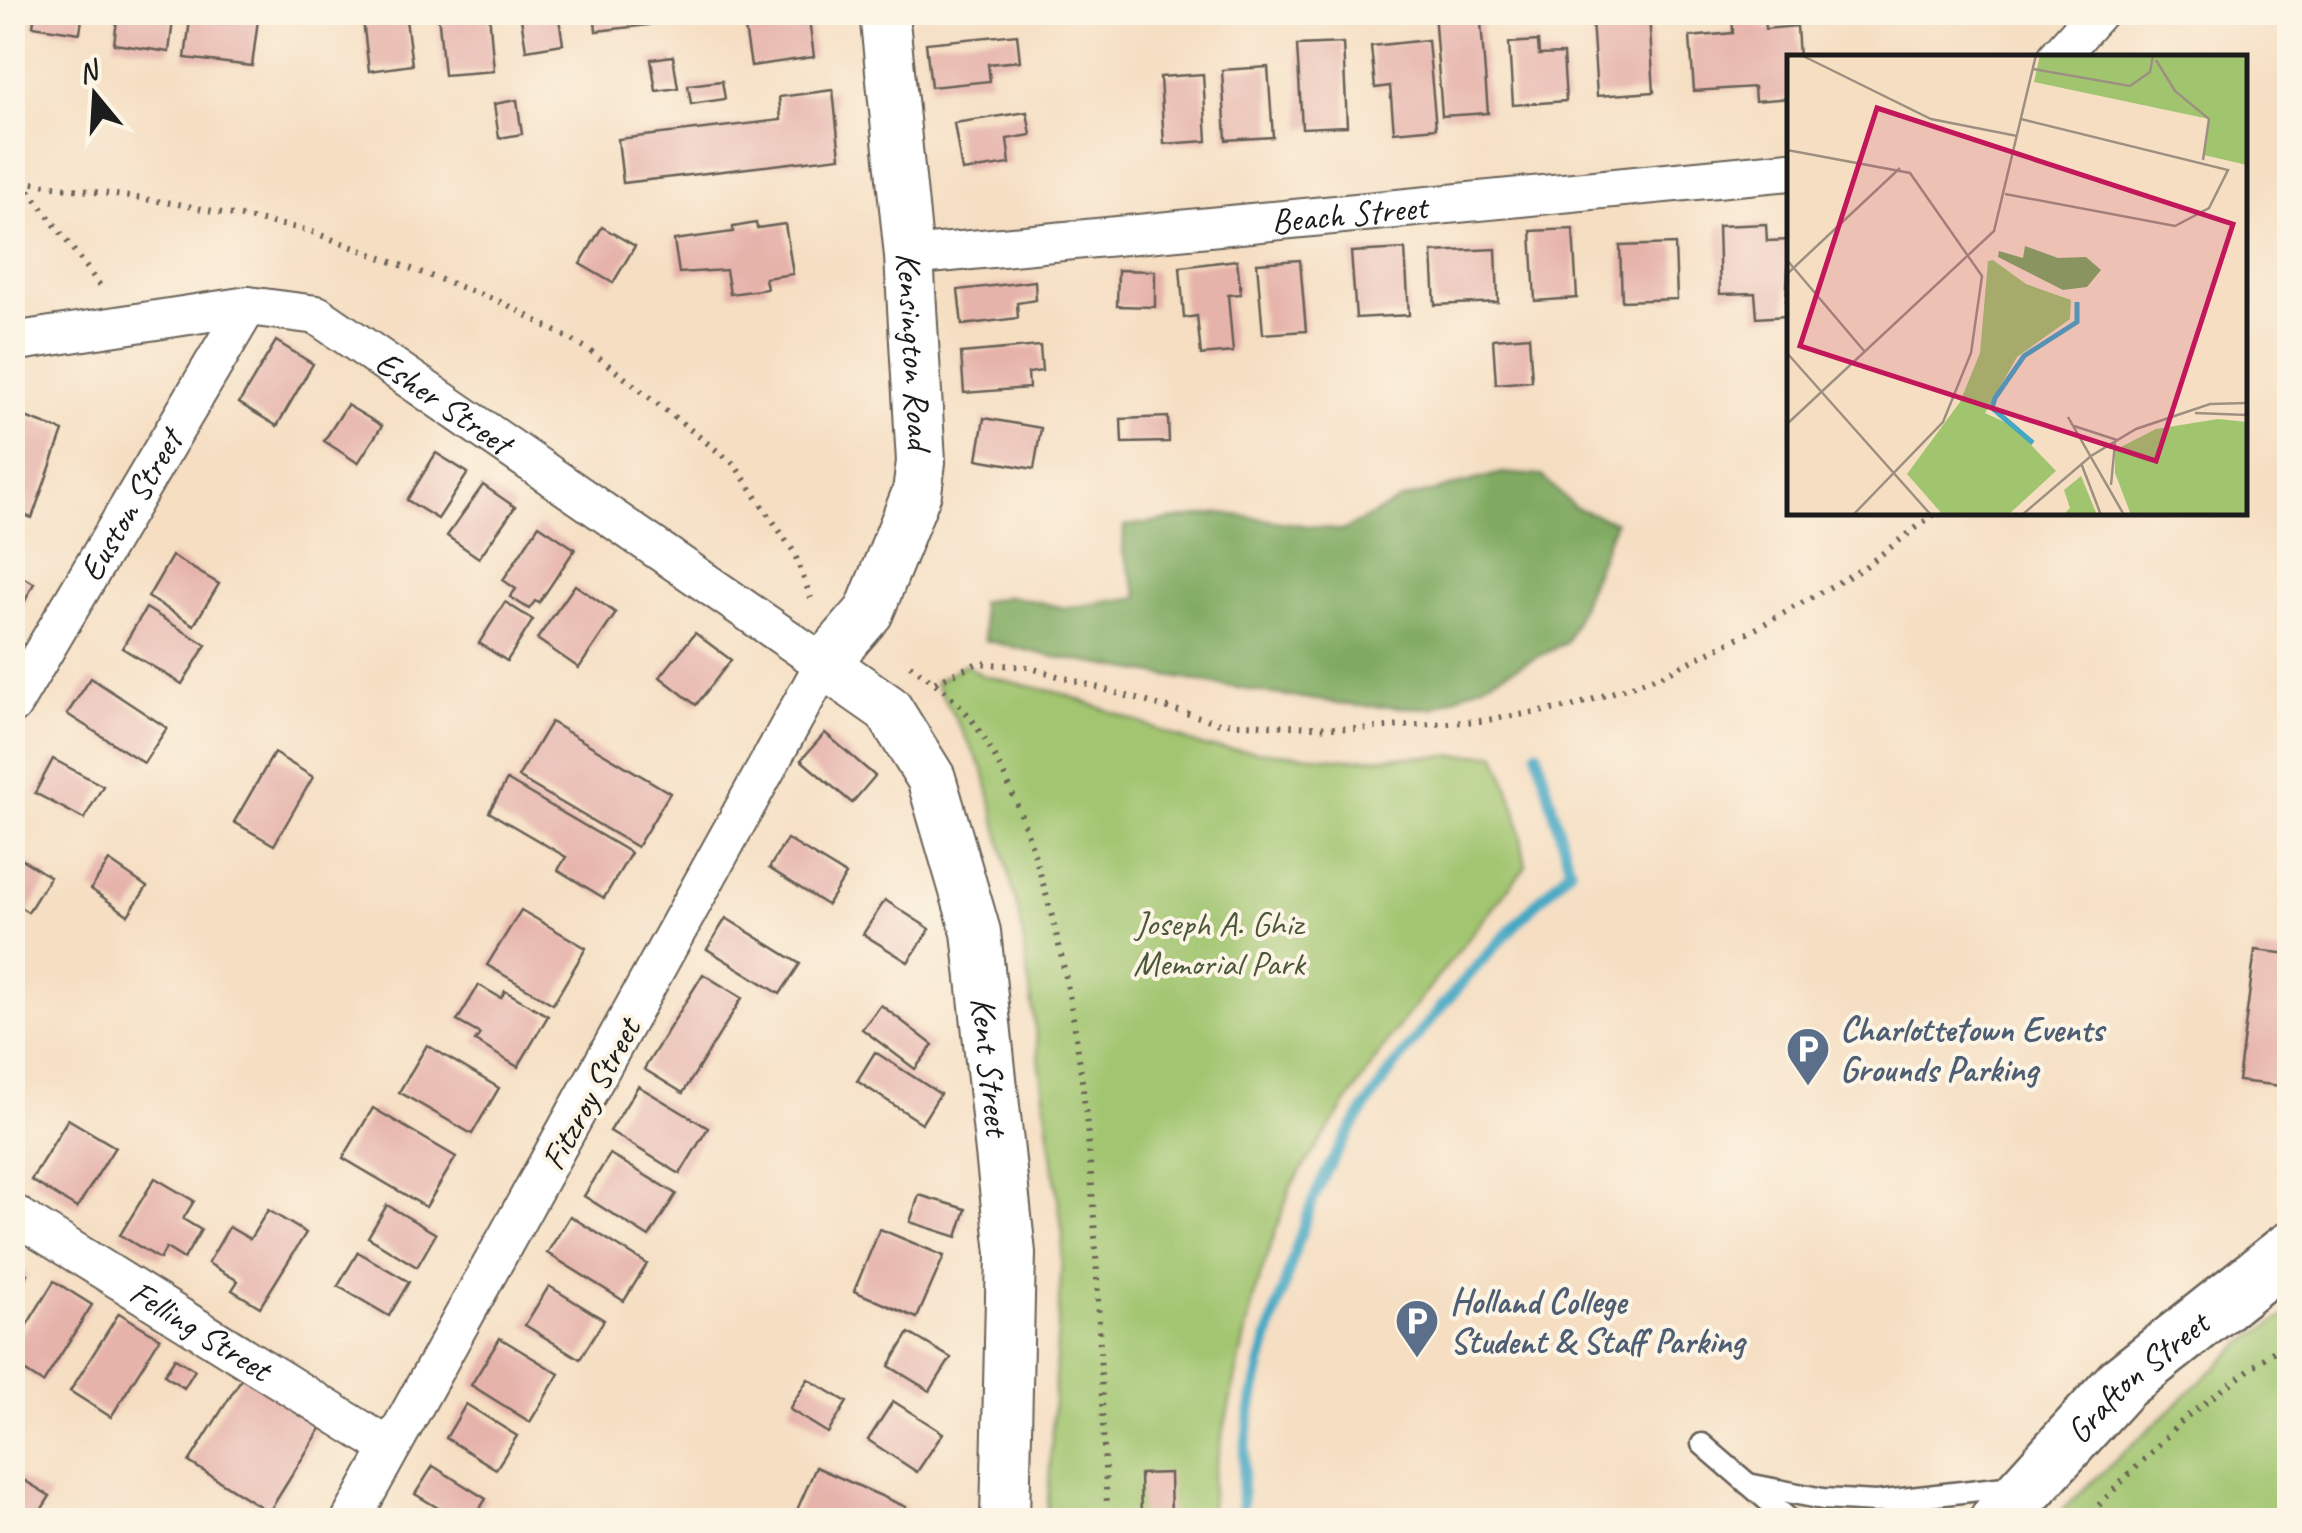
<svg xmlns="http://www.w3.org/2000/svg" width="2302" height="1533" font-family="Caveat,sans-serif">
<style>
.green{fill:#a1c56f;stroke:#5e7046;stroke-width:2.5}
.forest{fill:#80aa62;stroke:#4e633f;stroke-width:2.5}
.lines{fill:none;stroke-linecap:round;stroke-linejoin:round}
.stream{stroke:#44a7c3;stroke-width:11}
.building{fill:#e6b3ab}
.service-casing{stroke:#686056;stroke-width:25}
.minor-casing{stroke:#686056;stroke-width:42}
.tertiary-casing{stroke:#686056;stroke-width:52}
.primary-casing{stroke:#686056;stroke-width:60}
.path{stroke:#686056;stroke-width:6;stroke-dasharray:2.5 8;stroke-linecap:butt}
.service{stroke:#fff;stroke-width:20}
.minor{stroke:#fff;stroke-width:38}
.tertiary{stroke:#fff;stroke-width:48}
.primary{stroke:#fff;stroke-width:55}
.labels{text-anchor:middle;stroke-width:8;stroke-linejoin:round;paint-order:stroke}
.street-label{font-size:35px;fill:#1c1c1c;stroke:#fcf5e5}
.park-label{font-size:35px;fill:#4b5739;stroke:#fcf5e5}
.service-label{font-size:35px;font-weight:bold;fill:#4e5e75;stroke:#fcf5e5;text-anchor:start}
.inset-river{fill:none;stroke:#44a7c3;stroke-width:5}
.inset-road{fill:none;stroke:#9e9080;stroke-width:2.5}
.view{fill:#c2185b;fill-opacity:0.15;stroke:#c2185b;stroke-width:5}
.inset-edge{fill:none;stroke:#1c1c1c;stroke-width:5}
</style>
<rect width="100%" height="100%" fill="#fcf5e5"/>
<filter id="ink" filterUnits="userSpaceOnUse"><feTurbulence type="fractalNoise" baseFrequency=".01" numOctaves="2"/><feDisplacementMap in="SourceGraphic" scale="20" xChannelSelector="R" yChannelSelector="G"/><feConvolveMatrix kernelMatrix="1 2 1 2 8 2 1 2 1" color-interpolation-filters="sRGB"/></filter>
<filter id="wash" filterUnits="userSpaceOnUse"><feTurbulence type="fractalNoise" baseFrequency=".0048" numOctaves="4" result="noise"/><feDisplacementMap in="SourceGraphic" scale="40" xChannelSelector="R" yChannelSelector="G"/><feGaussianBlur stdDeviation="2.25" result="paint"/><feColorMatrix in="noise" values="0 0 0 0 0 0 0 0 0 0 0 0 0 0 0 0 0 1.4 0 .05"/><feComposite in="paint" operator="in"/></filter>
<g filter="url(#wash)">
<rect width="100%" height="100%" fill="#f5dec2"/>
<!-- green -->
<g class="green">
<polygon points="965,664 981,675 1064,694 1204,747 1350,759 1497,754 1517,813 1526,866 1392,1035 1291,1186 1255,1292 1213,1478 1210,1520 1047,1520 1063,1236 1021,924 984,771 935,682"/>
<polygon points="2289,1313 2289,1520 2056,1520 2064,1508 2240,1345"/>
</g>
<!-- forest -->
<polygon class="forest" points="1502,473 1542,476 1574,507 1615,522 1566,643 1433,708 1359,706 1267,693 1050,656 985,640 980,602 1010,596 1066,608 1139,597 1123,553 1124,526 1222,513 1342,531 1401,500"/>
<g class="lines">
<!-- stream -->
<path class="stream" d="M1242 1520C1240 1449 1254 1380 1276 1312 1292 1263 1306 1207 1331 1163 1396 1050 1479 960 1570 869L1537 752"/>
</g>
<g id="blocks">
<!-- building -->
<g class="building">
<polygon points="35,12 83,12 80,33 33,26"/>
<polygon points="118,12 174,12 169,52 114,44"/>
<polygon points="191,12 259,12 252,66 185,58"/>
<polygon points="362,12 405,12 412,65 369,71"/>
<polygon points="438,12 489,12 494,71 444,75"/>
<polygon points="520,12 558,12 563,44 526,50"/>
<polygon points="594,12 648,12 649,25 596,31"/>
<polygon points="764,12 808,12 814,57 751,66 743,16"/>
<polygon points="1434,12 1498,12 1499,21 1481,22 1488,113 1442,116"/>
<polygon points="1732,12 1764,12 1765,29 1797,26 1799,58 1790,58 1790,98 1755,101 1754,87 1694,91 1690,37 1733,33"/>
<polygon points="1649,15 1654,92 1597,96 1592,19"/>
<polygon points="1017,34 1020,61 988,64 990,81 931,87 926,43"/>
<polygon points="1428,40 1436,128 1394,132 1390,86 1375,88 1371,46"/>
<polygon points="1538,41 1539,55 1563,54 1566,101 1513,105 1509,43"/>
<polygon points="1343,43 1347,126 1302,128 1297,45"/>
<polygon points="673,56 678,88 656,91 651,59"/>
<polygon points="1268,67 1273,137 1226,140 1222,70"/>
<polygon points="1203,74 1207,141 1164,144 1160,77"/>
<polygon points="722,81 725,99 691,104 688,85"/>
<polygon points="833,90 840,157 623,183 618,139 781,120 779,97"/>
<polygon points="517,100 522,134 499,138 494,104"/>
<polygon points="1027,112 1031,135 1007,139 1010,164 962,171 954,123"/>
<polygon points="756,223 757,228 785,224 793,274 765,278 767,289 730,294 726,270 679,273 674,240 733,232 733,227"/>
<polygon points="1766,224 1767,241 1790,240 1785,316 1757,318 1755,293 1720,294 1718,226"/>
<polygon points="602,227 635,246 613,283 580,264"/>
<polygon points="1573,229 1577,298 1535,301 1531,231"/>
<polygon points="1675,244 1677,299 1622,301 1620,246"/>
<polygon points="1405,249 1409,315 1356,318 1351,252"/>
<polygon points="1496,249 1498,302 1435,305 1432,252"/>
<polygon points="1237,260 1241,294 1228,295 1233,352 1201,355 1197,316 1184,318 1180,267"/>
<polygon points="1300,260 1306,331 1263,334 1257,263"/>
<polygon points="1118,270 1155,271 1155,307 1117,306"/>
<polygon points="1035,281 1036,300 1017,303 1018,318 962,325 958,290"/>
<polygon points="1529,336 1532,381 1496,384 1493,339"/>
<polygon points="276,341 313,364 277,426 239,403"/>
<polygon points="1040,346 1042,371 1028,373 1029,388 964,393 961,353"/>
<polygon points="347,405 382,426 358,463 324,441"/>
<polygon points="12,412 63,431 32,518 12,511"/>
<polygon points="1168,417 1169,442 1122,443 1121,419"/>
<polygon points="984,418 1041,428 1034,469 977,459"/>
<polygon points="436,453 468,473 438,519 407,500"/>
<polygon points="483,485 515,507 479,558 447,536"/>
<polygon points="539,525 575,549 539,603 535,601 529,609 510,597 516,589 503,580"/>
<polygon points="172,556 219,584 194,625 148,597"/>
<polygon points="12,572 34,583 20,611 12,608"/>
<polygon points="575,585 616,613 579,668 537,639"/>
<polygon points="505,602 533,620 507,661 479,643"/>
<polygon points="146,608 206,645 182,684 122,648"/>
<polygon points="695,633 731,660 696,705 660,677"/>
<polygon points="91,678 167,728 144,763 67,714"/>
<polygon points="551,722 670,793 637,847 518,777"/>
<polygon points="825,733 875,776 852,803 801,760"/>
<polygon points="274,753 313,777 274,845 234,822"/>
<polygon points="53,759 103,786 84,819 35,793"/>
<polygon points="507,780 631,853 604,898 558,870 566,857 489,812"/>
<polygon points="787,839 846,875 827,905 769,868"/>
<polygon points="12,853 50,877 28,912 12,902"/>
<polygon points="109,861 147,887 128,915 91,889"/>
<polygon points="885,900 930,929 908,962 863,934"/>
<polygon points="521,910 586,948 553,1004 487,965"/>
<polygon points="726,918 800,964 780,994 707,949"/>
<polygon points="2255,950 2290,954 2290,1087 2238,1081"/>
<polygon points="703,974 742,998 683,1093 644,1069"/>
<polygon points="479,985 501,998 505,991 548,1016 518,1067 475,1041 480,1034 457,1021"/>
<polygon points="881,1005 933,1045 915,1069 862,1029"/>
<polygon points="427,1045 499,1088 472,1134 399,1092"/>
<polygon points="875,1052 940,1094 922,1123 857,1081"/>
<polygon points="638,1086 708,1128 680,1174 610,1131"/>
<polygon points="373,1108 456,1157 426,1207 343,1158"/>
<polygon points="68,1119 115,1147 77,1208 31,1180"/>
<polygon points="610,1154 676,1194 649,1237 584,1196"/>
<polygon points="155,1178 194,1201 183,1219 201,1230 184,1259 166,1248 160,1259 120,1235"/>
<polygon points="919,1195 966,1209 957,1237 910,1222"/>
<polygon points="387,1205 436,1234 417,1267 368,1237"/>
<polygon points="268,1210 306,1233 260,1307 232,1290 238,1281 208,1263 229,1227 250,1239"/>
<polygon points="570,1216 647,1264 624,1301 547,1253"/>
<polygon points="880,1229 944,1256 917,1318 854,1291"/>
<polygon points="358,1252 409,1282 389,1316 338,1286"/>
<polygon points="12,1264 28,1274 12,1299"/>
<polygon points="54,1281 92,1305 43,1383 12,1363 12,1349"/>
<polygon points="549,1286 604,1320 580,1359 525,1325"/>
<polygon points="119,1313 160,1338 111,1417 70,1391"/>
<polygon points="909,1333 951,1358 930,1391 889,1366"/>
<polygon points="500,1338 559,1374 530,1422 471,1385"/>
<polygon points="175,1358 195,1370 184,1388 164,1375"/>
<polygon points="245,1373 325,1422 269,1512 189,1462"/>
<polygon points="808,1379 847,1402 828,1433 789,1409"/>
<polygon points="893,1401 943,1433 917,1472 868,1440"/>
<polygon points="466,1404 517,1436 496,1469 446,1438"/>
<polygon points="433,1466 486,1499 472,1520 458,1520 415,1494"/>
<polygon points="816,1467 906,1507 900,1520 793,1519"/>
<polygon points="12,1473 50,1496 35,1520 12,1520"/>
<polygon points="1170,1473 1171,1520 1141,1520 1140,1474"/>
</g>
</g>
</g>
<g filter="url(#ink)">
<use href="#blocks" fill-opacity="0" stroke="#686056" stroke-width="2.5"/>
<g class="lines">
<defs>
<g id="service">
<polyline points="1702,1444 1790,1520"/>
<polyline points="1748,1484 1823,1499 1876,1502 2013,1486"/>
</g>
<g id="minor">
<polyline points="2057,58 2098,12"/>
<path id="s1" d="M909 256 1790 171"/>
<path id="s2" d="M12 342 248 306 317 315 824 664 351 1520"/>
<path id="s3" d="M12 705 248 306"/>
<path id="s4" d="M12 1213 390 1448"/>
</g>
<g id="tertiary">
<path id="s5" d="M884 12 909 256 921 462 917 492 869 612 824 664 888 709 931 778 976 932 1011 1253 1005 1520"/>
</g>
<g id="primary">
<path id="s6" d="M1998 1520 2121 1384 2290 1250"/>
</g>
</defs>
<!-- service casing -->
<use href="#service" class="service-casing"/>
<!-- minor casing -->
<use href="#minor" class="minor-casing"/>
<!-- tertiary casing -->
<use href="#tertiary" class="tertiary-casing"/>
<!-- primary casing -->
<use href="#primary" class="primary-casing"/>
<!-- path -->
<g class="path">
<polyline points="12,180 178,204 307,230 506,304 588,349 734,464 794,552 811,598"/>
<polyline points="23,182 104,291"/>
<path d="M910 665C933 681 955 697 972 720 1006 767 1026 825 1042 880 1103 1087 1094 1306 1108 1520"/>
<polyline points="935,682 978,663 1027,667 1220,723 1358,729 1480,721 1571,707 1663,675 1750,632 1862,569 1937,512"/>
<polyline points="2084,1520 2186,1417 2290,1339"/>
</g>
<!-- service -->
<use href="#service" class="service"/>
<!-- minor -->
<use href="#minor" class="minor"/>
<!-- tertiary -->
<use href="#tertiary" class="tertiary"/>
<!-- primary -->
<use href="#primary" class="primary"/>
</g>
</g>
<!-- icons -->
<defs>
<symbol id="parking-pin" viewBox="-11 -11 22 30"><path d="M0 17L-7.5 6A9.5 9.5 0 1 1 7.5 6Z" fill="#5c6f8a" stroke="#fcf5e5"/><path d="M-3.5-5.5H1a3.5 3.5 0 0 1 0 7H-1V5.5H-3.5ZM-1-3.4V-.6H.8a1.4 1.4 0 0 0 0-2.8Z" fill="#fff"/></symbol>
</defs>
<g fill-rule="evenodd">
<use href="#parking-pin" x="1783" y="1024" width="50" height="68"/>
<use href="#parking-pin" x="1392" y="1296" width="50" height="68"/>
</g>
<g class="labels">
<!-- street labels -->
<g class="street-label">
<text dy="12" stroke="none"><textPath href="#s1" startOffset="442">Beach Street</textPath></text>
<text dy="12" stroke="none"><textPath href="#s5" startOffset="340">Kensington Road</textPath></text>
<text dy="12" stroke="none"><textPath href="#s2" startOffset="462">Esher Street</textPath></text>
<text dy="12" stroke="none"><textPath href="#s3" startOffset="232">Euston Street</textPath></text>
<text dy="12" stroke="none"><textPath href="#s5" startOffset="1135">Kent Street</textPath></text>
<text transform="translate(590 1094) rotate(-61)" y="12">Fitzroy Street</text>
<text dy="12" stroke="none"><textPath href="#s4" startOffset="222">Felling Street</textPath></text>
<text dy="12" stroke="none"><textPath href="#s6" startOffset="200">Grafton Street</textPath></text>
</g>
<!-- park labels -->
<g class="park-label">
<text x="1219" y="935">Joseph A. Ghiz<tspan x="1219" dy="40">Memorial Park</tspan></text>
</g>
<!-- service labels -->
<g class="service-label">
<text x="1840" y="1041">Charlottetown Events<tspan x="1840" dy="40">Grounds Parking</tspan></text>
<text x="1450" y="1313">Holland College<tspan x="1450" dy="40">Student &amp; Staff Parking</tspan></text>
</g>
</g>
<!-- overview -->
<g transform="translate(1787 55)">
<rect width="460" height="460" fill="#f5dec2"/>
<path d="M253 0H460V110L417 100 422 64 247 27ZM206 205 239 229 284 245 283 264 230 302 198 358 226 371 269 416 221 460H156L120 419 173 347 193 298 201 206ZM431 364 460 367V460H344L328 418V395L369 374ZM294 421 310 460H276L283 453 277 435Z" fill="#a1c56f"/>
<path d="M238 191 271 203 299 202 314 215 300 232 276 235 211 202 212 196 236 203Z" fill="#80aa62"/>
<path class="inset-river" d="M246 388 205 353 208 343 237 301 290 267V247"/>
<path class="inset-road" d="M14 0 144 64 230 81M369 5 388 36 422 64 416 105M246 14 343 31 363 17 366 0M0 95 123 118 195 221 184 298 156 367 66 460M218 139 388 171 422 153 441 115 234 64M0 205 78 297M0 219 113 113M0 298 144 460M408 358 460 360M281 362 337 460M0 369 207 176 249 0M287 371 330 385M294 408 314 460M324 430 328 388M235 460 304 401 349 374 423 349 460 348"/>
<path class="view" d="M90 53 446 169 369 406 13 291Z"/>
<rect width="460" height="460" class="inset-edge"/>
</g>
<!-- margin -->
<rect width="2302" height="1533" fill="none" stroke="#fcf5e5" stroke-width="50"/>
<!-- north arrow -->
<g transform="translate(95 95) rotate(342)" stroke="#fcf5e5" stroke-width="8" paint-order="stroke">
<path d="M0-8L18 38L0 25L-18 38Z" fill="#1c1c1c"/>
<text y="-15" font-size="28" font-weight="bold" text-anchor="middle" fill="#1c1c1c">N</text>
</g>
</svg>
